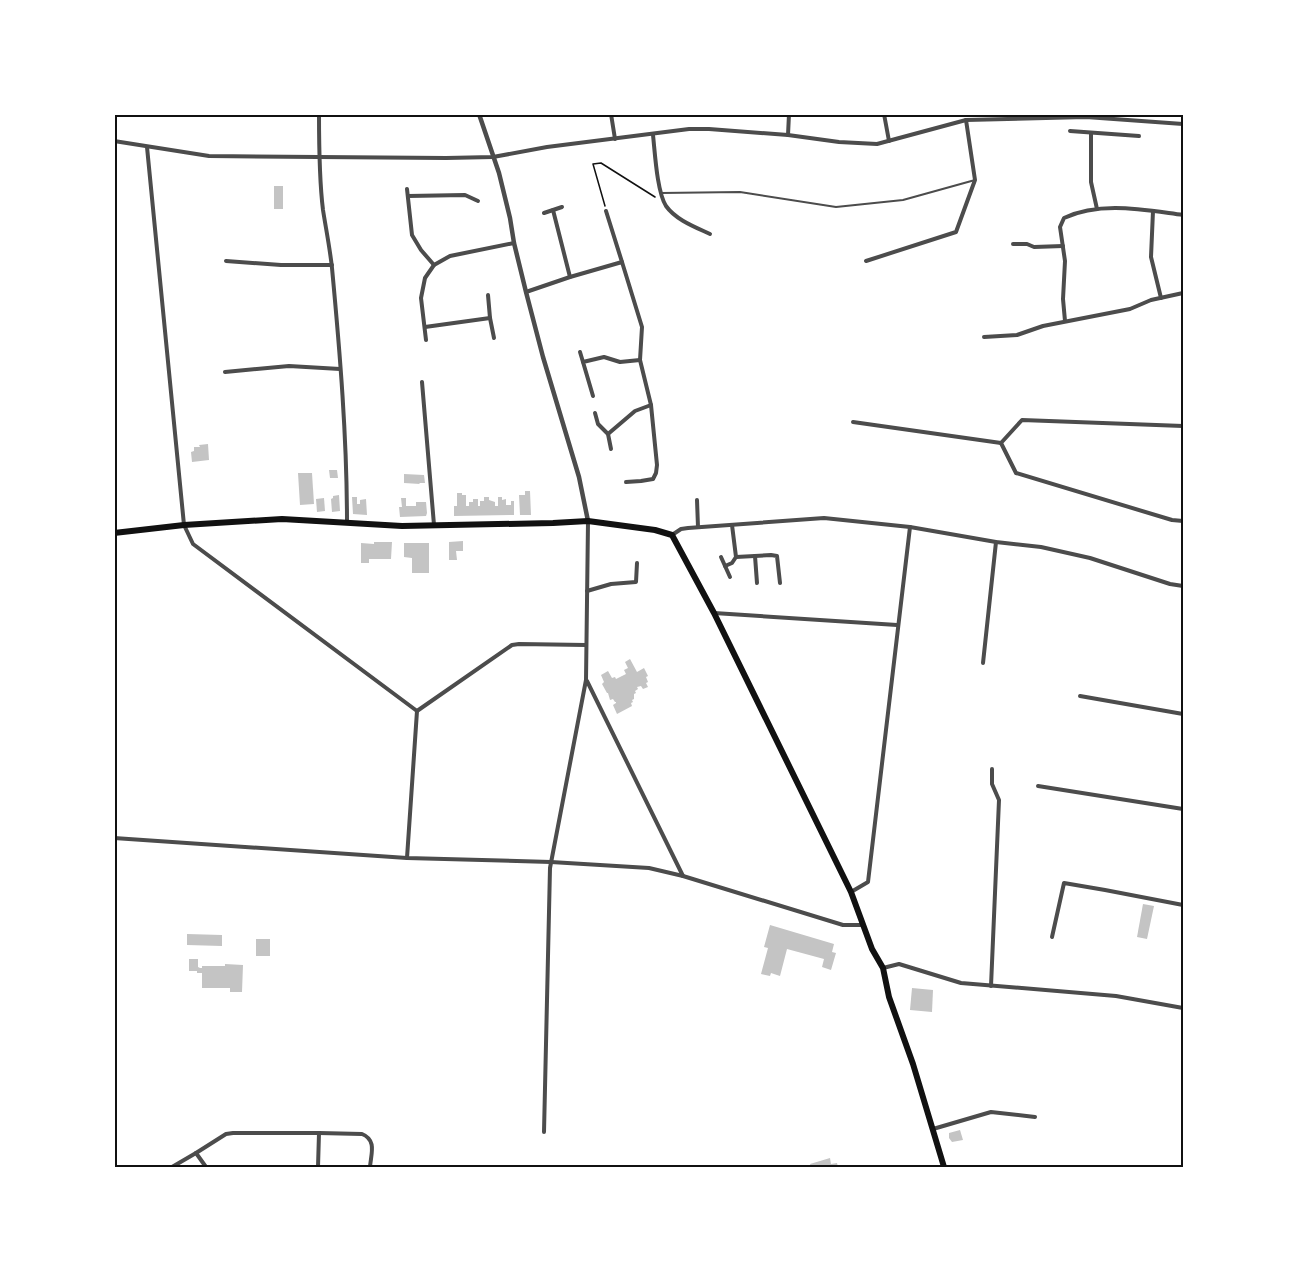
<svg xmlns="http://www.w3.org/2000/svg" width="1297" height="1281" font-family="'Source Sans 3',sans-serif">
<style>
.building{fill:#c4c4c4}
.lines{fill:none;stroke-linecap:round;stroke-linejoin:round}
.path{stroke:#111;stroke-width:1.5}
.service{stroke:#4c4c4c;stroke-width:2}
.minor{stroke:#4c4c4c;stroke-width:4}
.tertiary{stroke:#4c4c4c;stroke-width:4.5}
.primary{stroke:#111;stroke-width:6}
.neatline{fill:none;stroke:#111;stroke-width:2}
</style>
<rect width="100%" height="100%" fill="#fff"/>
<!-- building -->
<g class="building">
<rect x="274" y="186" width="9" height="23"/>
<polygon points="208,444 209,460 192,462 191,452 194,451 194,447 200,447 199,445"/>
<polygon points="329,470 337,470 338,478 330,478"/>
<polygon points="298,473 312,473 314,504 300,505"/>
<polygon points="404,474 424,475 425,483 419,483 420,484 404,483"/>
<polygon points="525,491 530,491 531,515 520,515 519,495 525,495"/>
<polygon points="457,493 462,493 462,495 466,495 466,506 469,506 469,502 473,502 473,499 478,499 478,506 480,506 480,501 484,501 484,497 489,497 489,500 495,502 495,506 498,506 498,497 502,497 502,500 506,499 506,505 511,505 511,501 514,501 514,515 454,516 454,506 457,506"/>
<polygon points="339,495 340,511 332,512 331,499 333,498 333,496"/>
<polygon points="352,497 357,497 357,504 360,504 360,500 366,499 367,515 353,514"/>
<polygon points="324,498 325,511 317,512 316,499"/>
<polygon points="401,498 406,498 406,506 416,506 416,502 426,502 427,513 426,516 400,517 399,507 402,507"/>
<polygon points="463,541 463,551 456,551 457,560 449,560 449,542"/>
<polygon points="374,542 392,542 391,559 369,559 369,563 361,563 361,543 374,544"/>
<polygon points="404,543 429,543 429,573 412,573 412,558 404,557"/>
<polygon points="630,659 637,672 644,668 648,676 646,677 648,682 646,683 648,687 643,689 641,686 637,687 638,689 635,691 636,693 634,694 634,699 632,700 633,702 631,703 632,706 617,714 613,705 616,703 616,702 615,702 613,699 610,700 608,693 607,693 602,684 604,682 601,675 608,671 612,678 615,677 616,679 626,674 624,670 628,668 625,662"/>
<polygon points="1143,904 1154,906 1147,939 1137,937"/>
<polygon points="770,925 834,944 832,952 836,953 831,970 822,967 824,959 787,949 780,976 771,973 770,976 761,974 768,948 764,947"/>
<polygon points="187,934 222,935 222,946 187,945"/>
<rect x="256" y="939" width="14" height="17"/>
<polygon points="189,959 198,959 198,967 200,968 202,968 202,966 225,966 225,964 243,965 242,992 230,992 230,988 202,988 202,973 197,973 197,971 189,971"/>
<polygon points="912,988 933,990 932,1012 910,1010"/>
<polygon points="960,1130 963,1140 952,1142 949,1138 949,1133"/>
<polygon points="830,1158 831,1164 837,1163 838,1167 811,1167 810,1164"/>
</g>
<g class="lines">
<!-- path -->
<polyline class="path" points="605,206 593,164 601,163 655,197"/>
<!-- service -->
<polyline class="service" points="661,193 740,192 836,207 903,200 975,180"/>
<!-- minor -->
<g class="minor">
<path d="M319 114C319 146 319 178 323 210 326 229 330 249 332 268 340 353 347 438 347 523"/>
<polyline points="611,114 615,139"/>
<polyline points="884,114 889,141"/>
<polyline points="1070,131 1139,136"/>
<polyline points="1091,134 1091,182 1097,209"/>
<path d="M653 135C655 153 657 192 666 206 676 220 695 227 710 234"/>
<polyline points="788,135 789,114"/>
<polyline points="114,141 209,156 446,158 493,157 547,147 689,129 709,129 788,135 839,142 877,144 966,120 1086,117 1183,124"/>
<polyline points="147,147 184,525 193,544 417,711"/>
<polyline points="407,189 412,235 421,250 434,265"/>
<polyline points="408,196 465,195 478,201"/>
<polyline points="553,210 562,207"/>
<polyline points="606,211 622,262"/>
<polyline points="1153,211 1151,257 1161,298"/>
<polyline points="544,213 553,210 570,277"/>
<polyline points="1013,244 1027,244 1034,247 1063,246"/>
<polyline points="226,261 281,265 332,265"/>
<polyline points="866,261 956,232 975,180 966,120"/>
<polyline points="526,292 570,277 622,262 642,327 640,360 651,405 657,465 656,473 653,479 641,481 626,482"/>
<polyline points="488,295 490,318 494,338"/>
<path d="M1065 321 1063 299 1065 261 1060 227 1064 218C1101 201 1144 210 1183 215"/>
<polyline points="425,327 490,318"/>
<polyline points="984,337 1017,335 1043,326 1130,309 1151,300 1183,293"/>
<polyline points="426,340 421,298 425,278 434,265 450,256 514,243"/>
<polyline points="580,352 583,362"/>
<polyline points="225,372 289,366 340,369"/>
<polyline points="422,382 434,525"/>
<polyline points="593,396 583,362 604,357 620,362 640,360"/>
<polyline points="595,413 598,424 608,434 611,449"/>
<polyline points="853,422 1001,443"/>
<polyline points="1183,426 1022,420 1001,443 1016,473 1172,520 1183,521"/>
<polyline points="608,434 635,411 651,405"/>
<polyline points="697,500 698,527"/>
<polyline points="672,535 681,529 688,528 824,518 910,527 996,542 1041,547 1090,558 1170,584 1183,586"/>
<polyline points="755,556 757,583"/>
<polyline points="721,557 730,577"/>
<polyline points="736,557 771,555 777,556 780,583"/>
<polyline points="725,566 732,563 736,557 732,525"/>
<polyline points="587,591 611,584 636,582 637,563"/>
<polyline points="714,613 897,625"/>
<polyline points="983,663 996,542"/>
<polyline points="587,681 683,876"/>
<polyline points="1080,696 1183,714"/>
<polyline points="1038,786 1183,809"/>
<polyline points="114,838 407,858 551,862 649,868 683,876 843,925 863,925"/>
<polyline points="407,858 417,711 512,645 519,644 586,645"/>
<polyline points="851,892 868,882 910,527"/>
<polyline points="1052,937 1064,883 1105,890 1183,905"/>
<polyline points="883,968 899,964 961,983 1116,996 1183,1008"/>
<polyline points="991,986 999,800 992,784 992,769"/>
<polyline points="933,1129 991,1112 1035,1117"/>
<polyline points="544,1132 550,868 586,680 588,522"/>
<path d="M319 1133 362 1134C377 1140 371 1154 370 1167"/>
<polyline points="172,1167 196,1153"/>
<polyline points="206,1167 196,1153 226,1134 233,1133 319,1133 318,1167"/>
</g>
<!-- tertiary -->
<polyline class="tertiary" points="479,114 499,173 510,218 514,243 526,292 543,357 579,477 588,521"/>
<!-- primary -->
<polyline class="primary" points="114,533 184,525 282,519 402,526 553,523 588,521 655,530 672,535 714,613 851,892 872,949 883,968 889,997 913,1064 944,1167"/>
</g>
<!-- border -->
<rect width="1297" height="1281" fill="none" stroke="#ffffff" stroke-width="231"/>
<rect x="116" y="116" width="1066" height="1050" class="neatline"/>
</svg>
